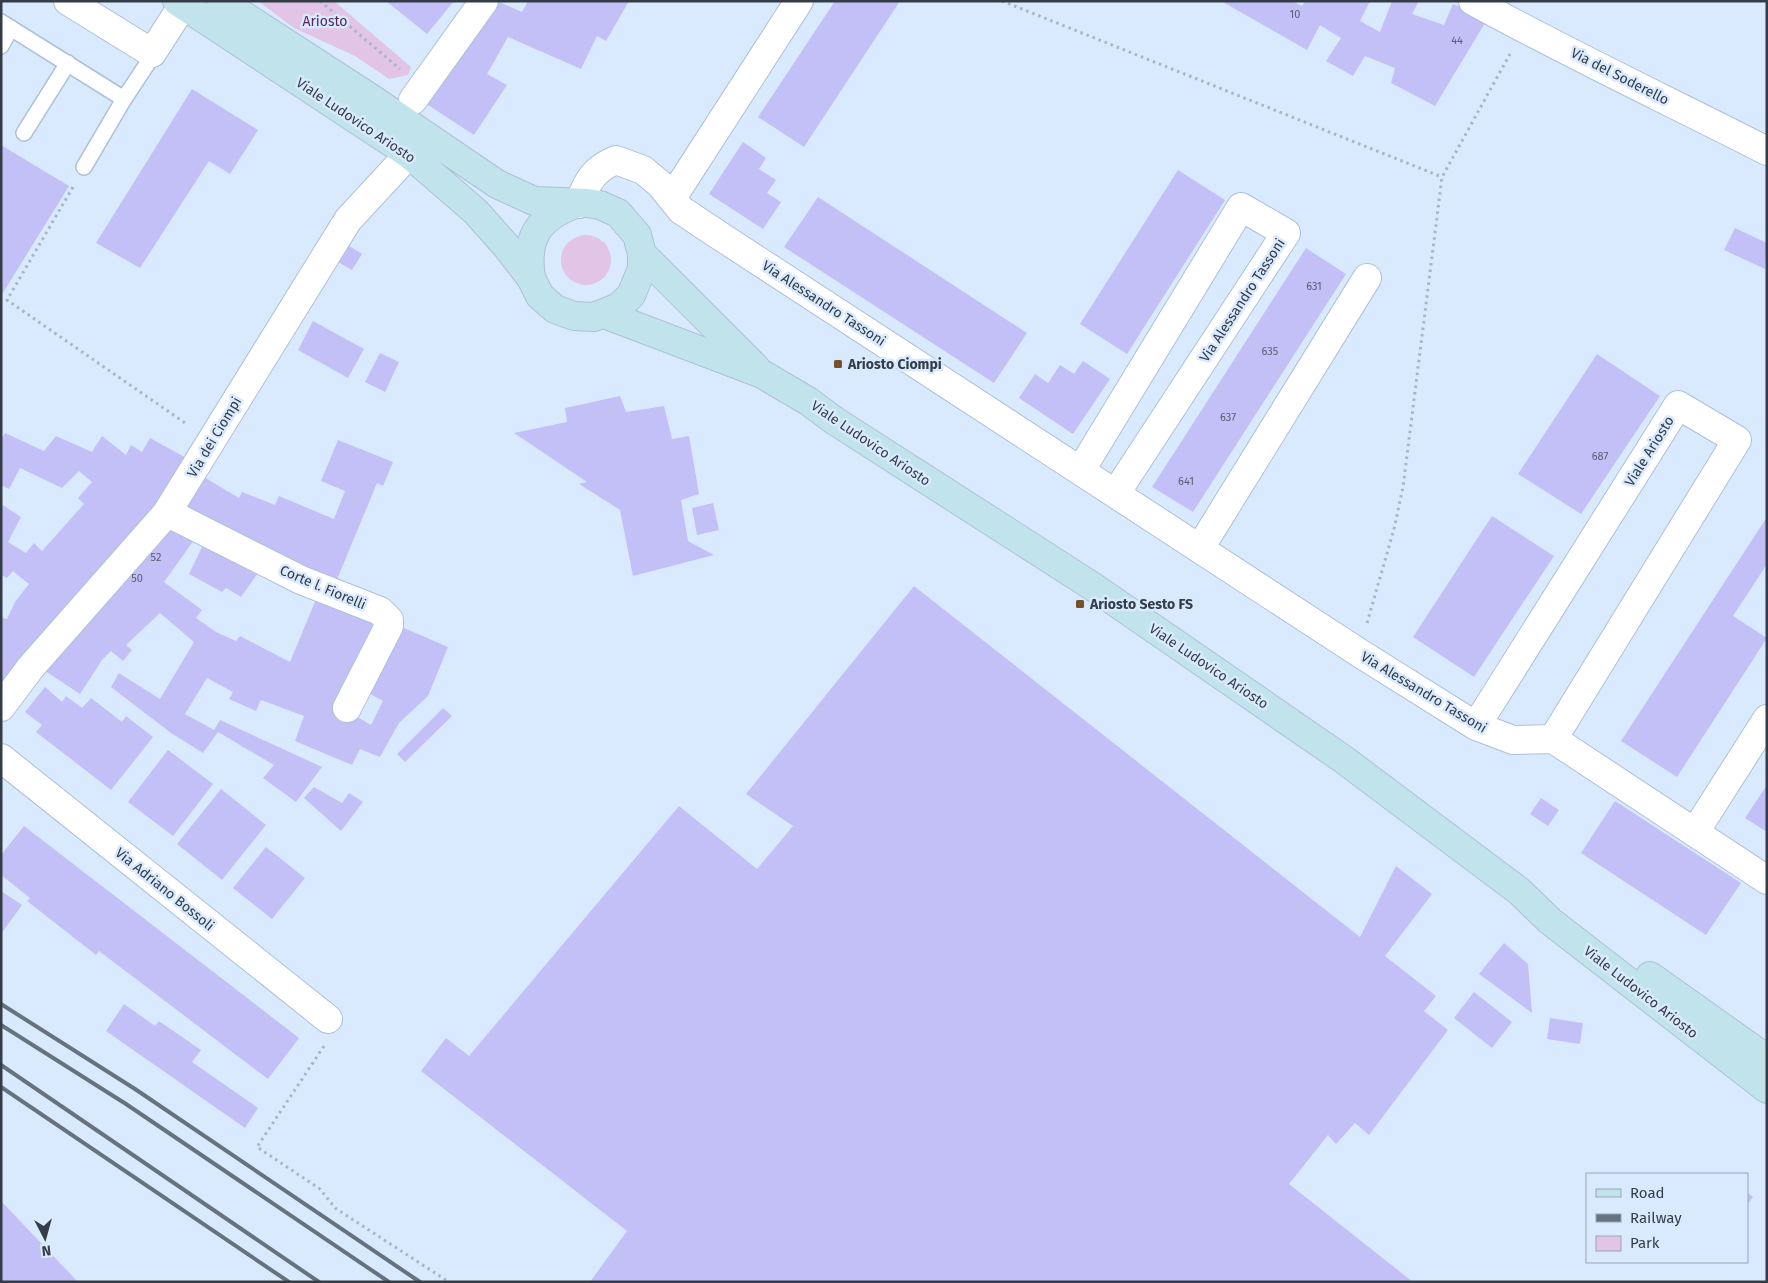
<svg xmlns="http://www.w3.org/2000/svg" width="1768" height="1283" font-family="'Fira Sans',sans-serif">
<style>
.green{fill:#e1c4e6}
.building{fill:#c3c0f8}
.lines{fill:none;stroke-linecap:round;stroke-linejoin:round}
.lane-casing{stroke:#abc1d9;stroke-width:18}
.street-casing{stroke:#abc1d9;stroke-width:30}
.secondary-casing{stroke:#abc1d9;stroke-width:30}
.path{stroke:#a7b5c7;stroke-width:3;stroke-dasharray:2.5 4;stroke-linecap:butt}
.lane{stroke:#fff;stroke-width:15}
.street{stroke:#fff;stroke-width:28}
.secondary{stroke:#c1e3eb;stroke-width:28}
.rail{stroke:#67727f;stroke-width:4}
.poi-dot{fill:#75512b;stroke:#d9eaff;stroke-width:2}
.labels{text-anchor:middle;stroke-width:5;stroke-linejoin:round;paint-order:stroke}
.number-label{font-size:11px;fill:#585e73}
.park-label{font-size:14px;fill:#56255e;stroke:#d9eaff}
.street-label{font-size:14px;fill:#343d47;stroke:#d9eaff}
.poi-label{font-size:14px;font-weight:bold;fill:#343d47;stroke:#d9eaff;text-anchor:start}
</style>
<rect width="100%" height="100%" fill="#d9eaff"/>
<!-- green -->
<g class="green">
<polygon points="258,1 334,1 411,67 408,75 389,79 355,56 294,28"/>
<circle cx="586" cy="260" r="25"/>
</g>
<!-- building -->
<g class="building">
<polygon points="386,1 454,1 427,34"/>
<polygon points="497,1 522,12 528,1 629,1 606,41 597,36 581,69 508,37 487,74 507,85 474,135 425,103"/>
<polygon points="835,1 900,1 804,147 758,117"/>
<polygon points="1221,1 1292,1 1302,6 1305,1 1370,1 1360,21 1380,32 1392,1 1419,1 1412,14 1444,25 1453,4 1488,18 1435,106 1391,83 1395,68 1365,56 1353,76 1326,61 1341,38 1320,25 1307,50"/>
<polygon points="192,89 258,130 230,174 209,161 140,268 96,243"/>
<polygon points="743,142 766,158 759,169 776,180 767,193 781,202 763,229 709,194"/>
<polygon points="1,145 69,186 1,296"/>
<polygon points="1178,170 1225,200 1127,354 1080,324"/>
<polygon points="818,197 1027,333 994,383 784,247"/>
<polygon points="1735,228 1767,243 1765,269 1724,250"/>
<polygon points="348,245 362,254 352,270 338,262"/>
<polygon points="1306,248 1346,274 1193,512 1152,487"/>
<polygon points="313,321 364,349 348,378 298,350"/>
<polygon points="380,353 399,362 385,392 365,382"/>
<polygon points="1597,354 1660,396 1581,514 1518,474"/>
<polygon points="1083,361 1110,379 1073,434 1019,398 1035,374 1048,383 1060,365 1074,374"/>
<polygon points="620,396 626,412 664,406 672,439 689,436 699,494 681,500 688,541 714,555 633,576 620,510 579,484 587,482 514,433 567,422 565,408"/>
<polygon points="5,433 44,451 56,436 92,452 102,436 126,455 131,445 142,452 150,438 190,460 164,504 13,674 1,682 1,617 7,619 15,602 29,584 13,571 7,578 1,575 1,504 21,517 8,542 26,553 34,543 42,551 84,504 78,498 92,482 79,471 62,488 20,468 9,489 1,485 1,440"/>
<polygon points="338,440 393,462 383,486 377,483 336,582 184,508 204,477 239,498 242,492 275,505 279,496 334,519 345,491 321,481"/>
<polygon points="713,503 719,530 697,535 692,508"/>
<polygon points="1492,516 1554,556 1474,677 1413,637"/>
<polygon points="1767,517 1767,564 1733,616 1767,638 1677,777 1621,741"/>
<polygon points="169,524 194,540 164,582 202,610 196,618 216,632 236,641 240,636 290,662 319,592 384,620 352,680 347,678 334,703 371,725 383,701 363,690 395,624 448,647 428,696 399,723 380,757 360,749 352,765 295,741 304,716 261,700 256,711 229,699 233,692 207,678 185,714 214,730 220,720 322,767 296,802 263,778 274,765 218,732 203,753 171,733 111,687 119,673 160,699 194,642 160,613 126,645 132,650 123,661 111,651 102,660 80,694 44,670"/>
<polygon points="204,543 261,569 241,597 226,588 222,592 189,574"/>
<polygon points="914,586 1360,937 1396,866 1432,894 1385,956 1436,996 1424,1011 1448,1030 1369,1135 1355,1123 1336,1144 1328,1135 1289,1184 1413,1282 590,1282 627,1231 421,1071 446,1038 469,1056 679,806 757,869 793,826 746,794"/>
<polygon points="45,687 62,702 66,696 82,708 91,698 122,722 126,716 153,737 111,790 36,732 42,725 25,712"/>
<polygon points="443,708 452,716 405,762 397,754"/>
<polygon points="168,750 213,784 173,836 128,802"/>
<polygon points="1767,785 1767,832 1745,818"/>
<polygon points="314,787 342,803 349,793 363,802 341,831 304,798"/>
<polygon points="221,789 266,825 222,880 177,844"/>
<polygon points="1541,798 1559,810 1548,826 1530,814"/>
<polygon points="1615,801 1741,883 1706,935 1581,853"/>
<polygon points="24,826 299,1038 268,1079 99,951 96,955 27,901 30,898 1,875 1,855"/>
<polygon points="266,847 305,878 272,919 233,888"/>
<polygon points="1,891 22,905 1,934"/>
<polygon points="1504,943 1528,964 1532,1013 1479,974"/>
<polygon points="1474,992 1512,1022 1492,1048 1454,1018"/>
<polygon points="124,1004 155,1026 159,1021 201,1050 192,1062 258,1108 245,1128 106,1031"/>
<polygon points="1550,1018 1583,1023 1580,1044 1547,1039"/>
<polygon points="1747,1192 1753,1197 1747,1205"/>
<polygon points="1,1201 78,1282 1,1282"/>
</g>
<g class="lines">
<defs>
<g id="lane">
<polyline points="1,22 124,99 155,52"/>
<polyline points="1,46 11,28"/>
<polyline points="24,133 68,63"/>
<polyline points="84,167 124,99"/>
</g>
<g id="street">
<polyline points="68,1 152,53 183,5"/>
<path d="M1473 1C1569 54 1669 101 1767 151"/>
<polyline points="413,100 484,1"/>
<polyline points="672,198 799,1"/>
<path d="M579 204C587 181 594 169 616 160L643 170 660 184 681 210 714 232 1358 652 1476 726 1513 740 1553 739 1767 880"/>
<polyline points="1081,470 1241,207 1286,233 1116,493"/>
<polyline points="166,514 176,517 301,580 380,611 389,620 389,626 347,708"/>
<polyline points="1200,548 1367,278"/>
<polyline points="1,707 31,667 166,514 348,220 409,154"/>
<polyline points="1476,726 1678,405 1737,440 1553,739"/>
<polyline points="1,758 328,1019"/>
<polyline points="1695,832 1767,719"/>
</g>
<g id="secondary">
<polyline points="177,1 409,154 476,212 507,247 531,278 540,296 555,309 574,316 594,317 619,307 631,295 642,269 642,254 637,235 618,213 600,205 587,203 534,201 497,184 372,99 221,1"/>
<polyline points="642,254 756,368"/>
<path d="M531 278C525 239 537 218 575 204"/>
<polyline points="604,314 762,374 808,401 835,421 1092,586 1343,759 1519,891 1550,921 1767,1089"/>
<polyline points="1650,976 1767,1059"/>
</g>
</defs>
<!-- lane casing -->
<use href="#lane" class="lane-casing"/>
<!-- street casing -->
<use href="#street" class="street-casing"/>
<!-- secondary casing -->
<use href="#secondary" class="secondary-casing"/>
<!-- path -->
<g class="path">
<polyline points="320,1 400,69"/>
<polyline points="1002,1 1442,177"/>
<polyline points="73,187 7,300 188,425"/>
<polyline points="1367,623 1394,529 1403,487 1442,177 1510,54"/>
<polyline points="324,1046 257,1147 320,1189 335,1208 449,1282"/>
</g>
<!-- lane -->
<use href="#lane" class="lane"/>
<!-- street -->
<use href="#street" class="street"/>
<!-- secondary -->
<use href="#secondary" class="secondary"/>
<!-- rail -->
<g class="rail">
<polyline points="1,1004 135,1089 420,1282"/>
<polyline points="1,1025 126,1104 389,1282"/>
<polyline points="1,1065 319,1282"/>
<polyline points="1,1087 289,1282"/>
</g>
</g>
<!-- markers -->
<g class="poi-dot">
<rect x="833" y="359" width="10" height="10" rx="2.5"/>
<rect x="1075" y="599" width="10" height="10" rx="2.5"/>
</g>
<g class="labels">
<!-- number labels -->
<g class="number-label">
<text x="1295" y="18">10</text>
<text x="1457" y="44">44</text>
<text x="1314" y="290">631</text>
<text x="1270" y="355">635</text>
<text x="1228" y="421">637</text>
<text x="1600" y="460">687</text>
<text x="1186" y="485">641</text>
<text x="156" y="561">52</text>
<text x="137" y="582">50</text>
</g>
<!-- park labels -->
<g class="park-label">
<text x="325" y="26">Ariosto</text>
</g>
<!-- street labels -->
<g class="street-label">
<text transform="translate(1620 76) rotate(27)" y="5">Via del Soderello</text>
<text transform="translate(356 120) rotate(34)" y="5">Viale Ludovico Ariosto</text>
<text transform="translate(1242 300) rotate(-57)" y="5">Via Alessandro Tassoni</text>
<text transform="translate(824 303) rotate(33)" y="5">Via Alessandro Tassoni</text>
<text transform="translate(214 437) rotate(-59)" y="5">Via dei Ciompi</text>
<text transform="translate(871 443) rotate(34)" y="5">Viale Ludovico Ariosto</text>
<text transform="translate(1649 451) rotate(-58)" y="5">Viale Ariosto</text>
<text transform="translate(323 587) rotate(23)" y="5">Corte l. Fiorelli</text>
<text transform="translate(1209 666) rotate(34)" y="5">Viale Ludovico Ariosto</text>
<text transform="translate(1424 692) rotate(31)" y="5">Via Alessandro Tassoni</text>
<text transform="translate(165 889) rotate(39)" y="5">Via Adriano Bossoli</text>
<text transform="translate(1641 992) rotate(38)" y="5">Viale Ludovico Ariosto</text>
</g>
<!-- poi labels -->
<g class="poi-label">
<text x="848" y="369">Ariosto Ciompi</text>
<text x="1090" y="609">Ariosto Sesto FS</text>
</g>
</g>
<!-- border -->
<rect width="1768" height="1283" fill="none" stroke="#343d47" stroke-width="5"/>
<!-- legend -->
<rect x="1586" y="1173" width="162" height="90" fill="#d9eaff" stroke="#97a5b5"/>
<rect x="1596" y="1189" width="25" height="8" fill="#c1e3eb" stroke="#97a5b5"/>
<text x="1630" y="1198" font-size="15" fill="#343d47">Road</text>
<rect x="1596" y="1214" width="25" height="8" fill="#67727f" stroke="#97a5b5"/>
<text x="1630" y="1223" font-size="15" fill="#343d47">Railway</text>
<rect x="1596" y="1236" width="25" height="15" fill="#e1c4e6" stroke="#97a5b5"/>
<text x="1630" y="1248" font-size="15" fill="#343d47">Park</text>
<!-- north arrow -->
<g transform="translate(45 1238) rotate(174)" stroke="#d9eaff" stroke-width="4" paint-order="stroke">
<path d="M0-4L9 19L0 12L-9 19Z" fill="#343d47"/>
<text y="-8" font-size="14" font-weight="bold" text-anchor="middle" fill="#343d47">N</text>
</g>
</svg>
